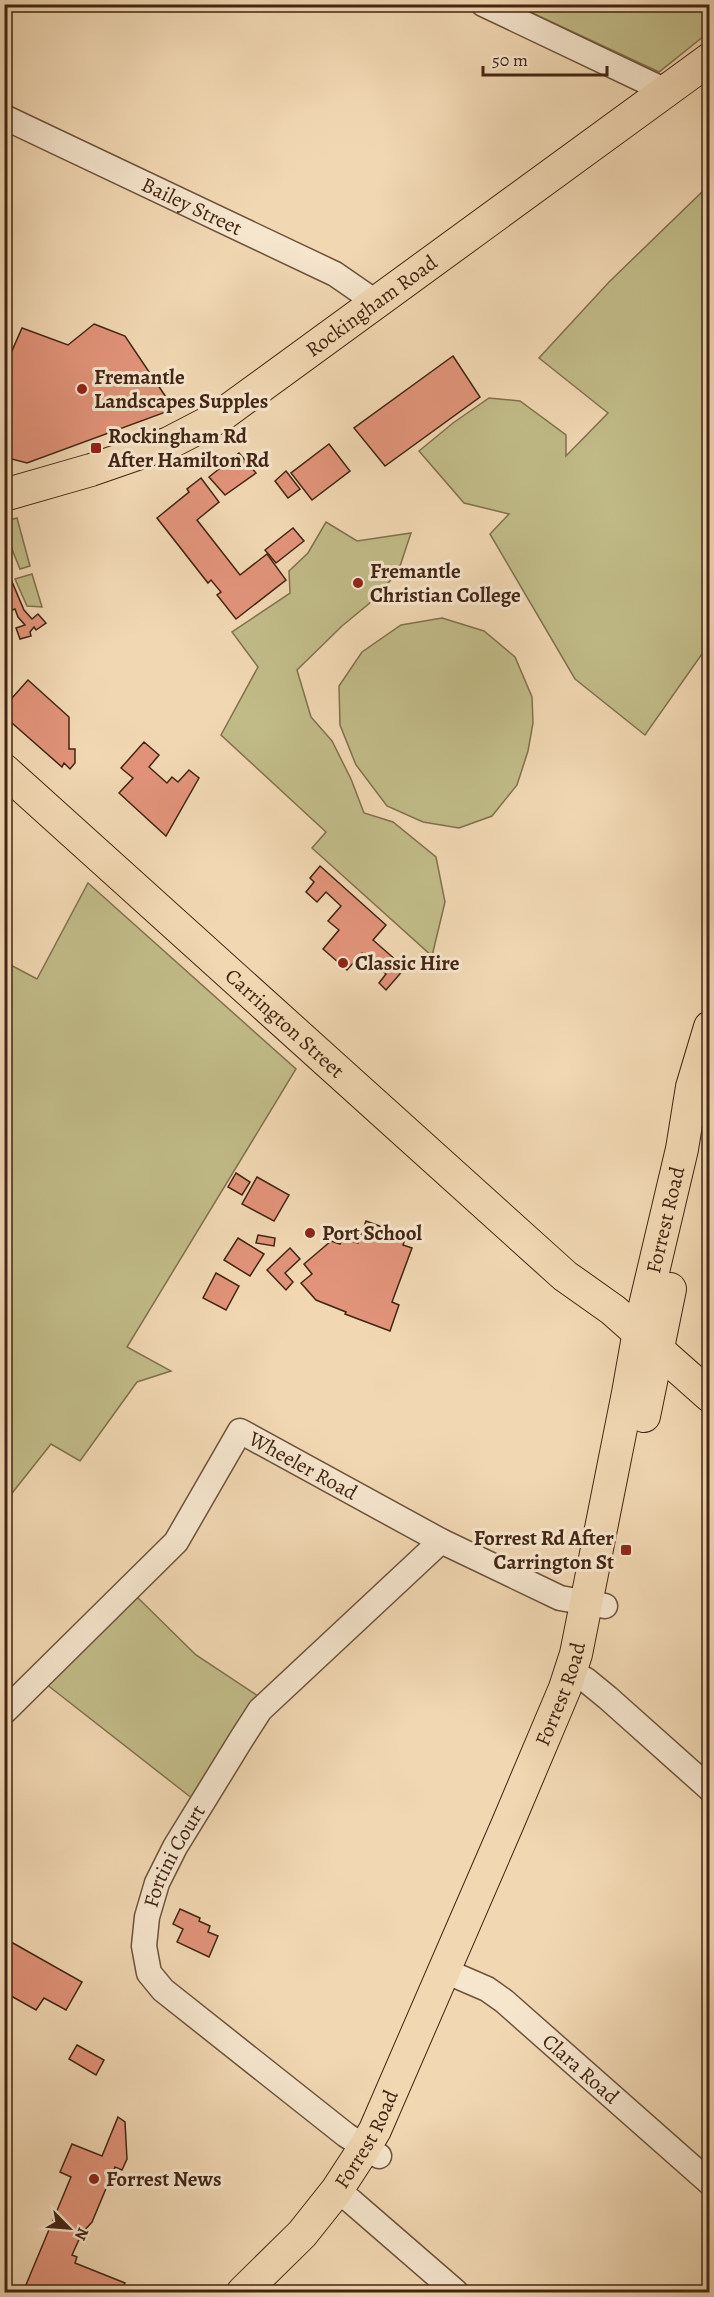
<svg xmlns="http://www.w3.org/2000/svg" width="714" height="2297" font-family="Alegreya,serif">
<style>
.green{fill:#c1bc88;stroke:#82704e;stroke-width:1.5}
.building{fill:#e2947a;stroke:#422513;stroke-width:1.5}
.lines{fill:none;stroke-linecap:round;stroke-linejoin:round}
.minor-casing{stroke:#6e523b;stroke-width:27}
.major-casing{stroke:#422513;stroke-width:34}
.minor{stroke:#f6e6ce;stroke-width:24}
.major{stroke:#f1d8b3;stroke-width:32}
.poi-dot{fill:#8f2418;stroke:#f6e6ce;stroke-width:2}
.labels{text-anchor:middle;stroke-width:6;stroke-linejoin:round;paint-order:stroke}
.street-label{font-size:21px;fill:#422513;stroke:#f6e6ce}
.poi-label{font-size:21px;font-weight:bold;fill:#422513;stroke:#f6e6ce;text-anchor:start}
</style>
<rect width="100%" height="100%" fill="#f1d8b3"/>
<filter id="stains"><feTurbulence type="fractalNoise" baseFrequency=".00333" numOctaves="4"/><feColorMatrix values="0 0 0 0 .2 0 0 0 0 .09 0 0 0 0 .02 0 0 0 .5 -.17"/></filter>
<radialGradient id="worn" r=".72"><stop offset=".6" stop-color="#630" stop-opacity="0"/><stop offset="1" stop-color="#630" stop-opacity=".3"/></radialGradient>
<!-- green -->
<g class="green">
<polygon points="515,5 709,5 709,32 659,72"/>
<polygon points="703,191 710,196 709,644 645,735 575,679 490,534 509,514 464,503 419,451 453,423 489,398 520,401 566,435 566,456 608,413 539,358 609,282"/>
<polygon points="17,518 30,566 20,569 5,532 5,521"/>
<polygon points="326,522 357,541 411,533 398,572 371,602 342,626 297,670 311,717 332,741 351,779 364,813 393,822 436,857 445,902 432,956 312,848 326,832 221,735 258,667 232,632 290,593 289,571 308,553"/>
<polygon points="32,574 42,607 27,606 15,579"/>
<polygon points="442,618 484,631 515,657 532,697 533,723 528,751 517,785 492,816 459,828 423,822 387,806 356,765 340,725 339,686 362,652 401,625"/>
<polygon points="88,883 296,1069 127,1347 171,1371 137,1382 80,1461 51,1444 5,1502 5,967 7,963 37,979"/>
<polygon points="135,1595 196,1655 261,1698 193,1799 46,1684"/>
</g>
<!-- building -->
<g class="building">
<polygon points="94,324 125,336 174,409 27,463 4,457 4,369 22,328 68,345"/>
<polygon points="453,356 480,397 385,466 354,428"/>
<polygon points="329,444 350,471 312,500 291,473"/>
<polygon points="239,453 256,473 225,495 209,477"/>
<polygon points="286,471 300,489 288,498 275,481"/>
<polygon points="201,478 219,502 197,520 240,575 267,554 286,580 236,619 217,595 221,592 211,580 208,583 157,518 189,492 187,489"/>
<polygon points="293,528 304,541 276,563 265,550"/>
<polygon points="4,563 24,610 32,619 38,614 46,623 36,630 34,627 30,632 31,636 20,639 16,628 25,625 18,617 15,609 4,613"/>
<polygon points="28,680 69,717 69,749 75,749 75,763 70,769 64,763 62,767 4,716 4,707"/>
<polygon points="144,742 159,755 149,767 167,783 172,777 178,782 189,770 199,778 166,836 119,793 133,778 121,768"/>
<polygon points="320,866 386,925 373,940 405,968 386,990 379,983 386,974 362,953 347,970 323,949 339,930 328,921 341,906 326,892 317,902 306,892 314,882 310,878"/>
<polygon points="236,1173 250,1182 242,1195 228,1187"/>
<polygon points="257,1177 289,1195 274,1221 242,1204"/>
<polygon points="366,1221 406,1236 403,1245 412,1248 392,1302 399,1305 390,1331 345,1314 346,1312 316,1300 301,1283 312,1274 304,1264 331,1241 340,1244 343,1238 358,1243"/>
<polygon points="258,1235 275,1238 274,1246 256,1243"/>
<polygon points="238,1238 264,1254 250,1276 224,1260"/>
<polygon points="290,1248 300,1259 285,1273 293,1282 286,1290 267,1270"/>
<polygon points="216,1273 239,1286 226,1310 203,1298"/>
<polygon points="180,1909 200,1918 199,1921 210,1926 208,1932 218,1936 209,1957 177,1942 183,1929 173,1924"/>
<polygon points="4,1938 82,1982 66,2010 44,1998 36,2010 4,1992"/>
<polygon points="77,2045 104,2060 96,2075 69,2059"/>
<polygon points="118,2117 125,2122 127,2159 122,2170 115,2167 92,2222 82,2233 72,2255 77,2257 75,2263 125,2283 121,2292 23,2292 71,2177 60,2172 72,2144 102,2156"/>
</g>
<g class="lines">
<defs>
<g id="minor">
<polyline points="483,4 666,91"/>
<path id="s1" d="M4 117 335 274 377 303"/>
<polyline points="571,1672 586,1680 608,1698 710,1789"/>
<path id="s2" d="M4 1712 176 1542 240 1431 441 1541 560 1598 605 1606"/>
<path id="s3" d="M443 1970 487 1989 504 2001 710 2183"/>
<path id="s4" d="M379 2156 346 2135 163 1990 149 1973 144 1946 147 1917 157 1883 175 1847 242 1738 260 1710 441 1541"/>
<polyline points="337,2190 351,2201 456,2292"/>
</g>
<g id="major">
<path id="s5" d="M4 495 91 470 169 443 219 417 710 59"/>
<path id="s6" d="M4 770 565 1276 613 1310 710 1396"/>
<polyline points="644,1416 670,1289"/>
<path id="s7" d="M243 2292 302 2234 337 2190 365 2147 375 2130 508 1823 565 1688 576 1654 628 1393 639 1331 682 1149 692 1087 710 1027"/>
</g>
</defs>
<!-- minor casing -->
<use href="#minor" class="minor-casing"/>
<!-- major casing -->
<use href="#major" class="major-casing"/>
<!-- minor -->
<use href="#minor" class="minor"/>
<!-- major -->
<use href="#major" class="major"/>
</g>
<!-- markers -->
<g class="poi-dot">
<circle cx="82" cy="389" r="6"/>
<rect x="90" y="442" width="12" height="12" rx="3"/>
<circle cx="358" cy="583" r="6"/>
<circle cx="343" cy="963" r="6"/>
<circle cx="310" cy="1233" r="6"/>
<rect x="620" y="1544" width="12" height="12" rx="3"/>
<circle cx="94" cy="2179" r="6"/>
</g>
<g class="labels">
<!-- street labels -->
<g class="street-label">
<text dy="7" stroke="none"><textPath href="#s1" startOffset="208">Bailey Street</textPath></text>
<text dy="7" stroke="none"><textPath href="#s5" startOffset="418">Rockingham Road</textPath></text>
<text dy="7" stroke="none"><textPath href="#s6" startOffset="378">Carrington Street</textPath></text>
<text dy="7" stroke="none"><textPath href="#s7" startOffset="1170">Forrest Road</textPath></text>
<text dy="7" stroke="none"><textPath href="#s2" startOffset="442">Wheeler Road</textPath></text>
<text dy="7" stroke="none"><textPath href="#s7" startOffset="684">Forrest Road</textPath></text>
<text dy="7" stroke="none"><textPath href="#s4" startOffset="418">Fortini Court</textPath></text>
<text dy="7" stroke="none"><textPath href="#s3" startOffset="171">Clara Road</textPath></text>
<text dy="7" stroke="none"><textPath href="#s7" startOffset="198">Forrest Road</textPath></text>
</g>
<!-- poi labels -->
<g class="poi-label">
<text x="94" y="384">Fremantle<tspan x="94" dy="24">Landscapes Supples</tspan></text>
<text x="108" y="443">Rockingham Rd<tspan x="108" dy="24">After Hamilton Rd</tspan></text>
<text x="370" y="578">Fremantle<tspan x="370" dy="24">Christian College</tspan></text>
<text x="355" y="970">Classic Hire</text>
<text x="322" y="1240">Port School</text>
<text x="614" y="1545" text-anchor="end">Forrest Rd After<tspan x="614" dy="24">Carrington St</tspan></text>
<text x="106" y="2186">Forrest News</text>
</g>
</g>
<!-- margin -->
<rect width="714" height="2297" fill="none" stroke="#f1d8b3" stroke-width="24"/>
<rect x="6" y="6" width="702" height="2285" fill="none" stroke="#422513" stroke-width="3"/>
<rect x="12" y="12" width="690" height="2273" fill="none" stroke="#422513" stroke-width="1.5"/>
<!-- north arrow -->
<g transform="translate(69 2228) rotate(115)" stroke="#f6e6ce" stroke-width="4.5" paint-order="stroke">
<path d="M0-4.5L10 22L0 15L-10 22Z" fill="#422513"/>
<text y="-9" font-size="16" font-weight="bold" text-anchor="middle" fill="#422513">N</text>
</g>
<!-- scale -->
<path d="M483 66v9h124v-9" fill="none" stroke="#422513" stroke-width="3"/>
<text x="492" y="66" font-size="18" fill="#422513" stroke="#f6e6ce" stroke-width="4.5" paint-order="stroke">50 m</text>
<rect width="100%" height="100%" filter="url(#stains)"/>
<rect width="100%" height="100%" fill="url(#worn)"/>
</svg>
